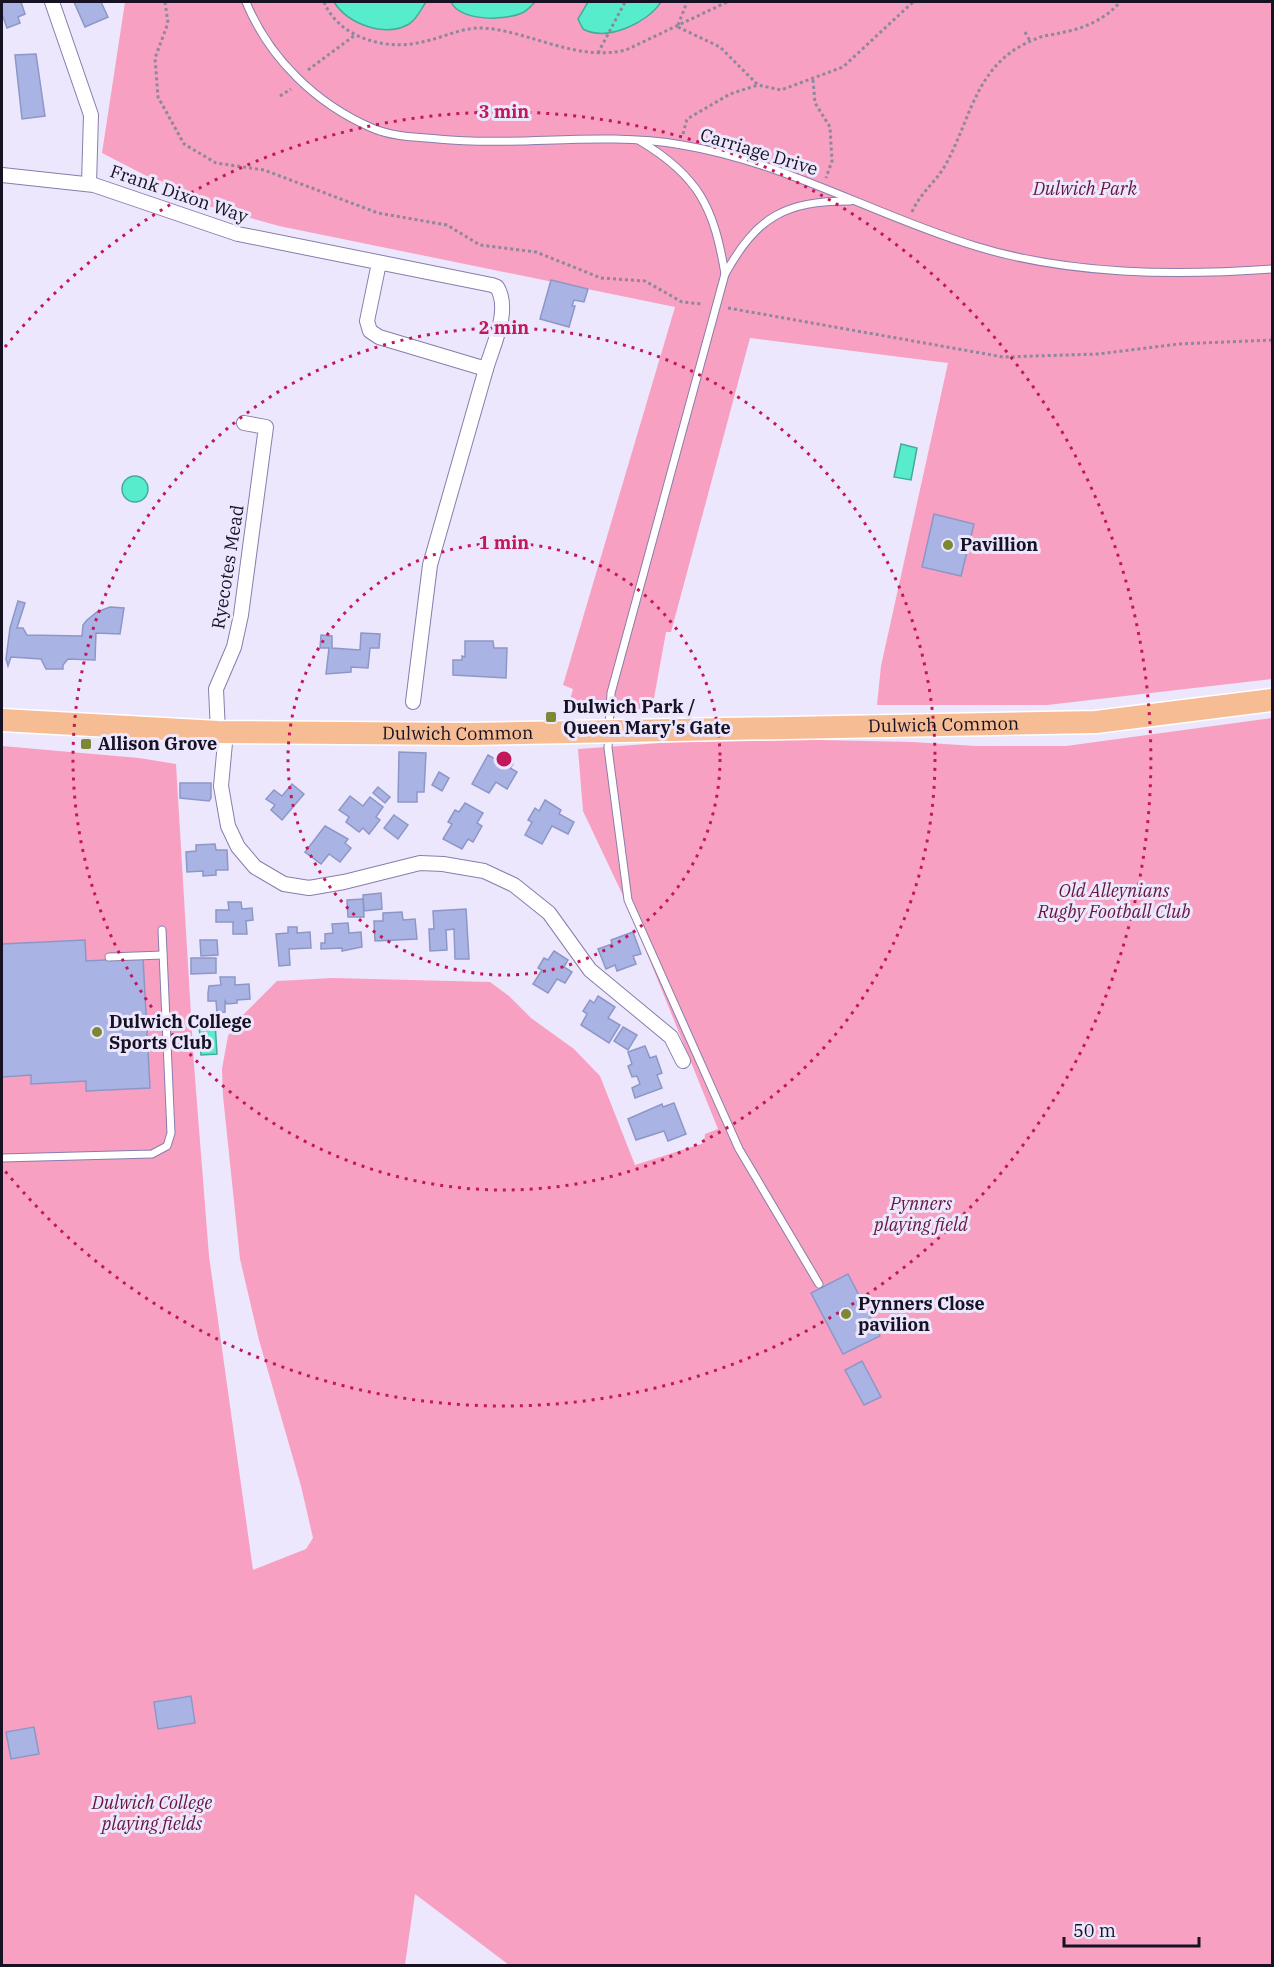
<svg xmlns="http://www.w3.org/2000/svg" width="1274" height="1967" font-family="'IBM Plex Serif',serif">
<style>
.green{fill:#f8a0c1}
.water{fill:#57eccb;stroke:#44ab99;stroke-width:1.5}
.building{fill:#a9b4e5;stroke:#8d97c7;stroke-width:1.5}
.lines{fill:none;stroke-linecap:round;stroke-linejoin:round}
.service-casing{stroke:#887dac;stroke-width:9}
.minor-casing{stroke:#887dac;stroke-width:16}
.trunk-casing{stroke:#fff;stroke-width:25}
.path{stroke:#8d889c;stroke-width:3;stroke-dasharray:3 3;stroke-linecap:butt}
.service{stroke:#fff;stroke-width:7}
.minor{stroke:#fff;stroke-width:14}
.trunk{stroke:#f6bc94;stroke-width:22}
.ring{fill:none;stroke:#c2185b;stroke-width:3;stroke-dasharray:3 6}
.poi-dot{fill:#7d8734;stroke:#ece7fd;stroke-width:2}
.labels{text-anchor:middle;stroke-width:6;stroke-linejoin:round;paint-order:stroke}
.street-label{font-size:18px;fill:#161224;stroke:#ece7fd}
.park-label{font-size:18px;font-style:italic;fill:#66163d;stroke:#ece7fd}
.poi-label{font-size:18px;font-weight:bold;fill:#161224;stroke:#ece7fd;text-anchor:start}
.centre{fill:#c2185b;stroke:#ece7fd;stroke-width:3}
.ring-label{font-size:18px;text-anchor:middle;font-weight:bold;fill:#c2185b;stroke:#ece7fd;stroke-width:6;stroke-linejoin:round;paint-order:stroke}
</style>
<rect width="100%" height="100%" fill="#ece7fd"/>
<!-- green -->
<g class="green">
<polygon points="125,2 1272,2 1272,679 1047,705 877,705 881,666 948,363 750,338 671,632 666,632 652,709 637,709 630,700 591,703 584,712 566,715 573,689 563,685 675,307 279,226 201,204 102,153"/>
<polygon points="1272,718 1272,1965 509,1965 415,1894 405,1965 2,1965 2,746 139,758 176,764 194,1065 209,1256 253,1570 306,1549 313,1538 301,1486 259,1340 240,1259 223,1096 222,1069 228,1036 240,1018 277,981 333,978 490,982 509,996 531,1018 574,1049 600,1076 635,1165 704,1143 705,1134 718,1129 627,904 583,811 578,749 730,738 912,742 976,746 1066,746"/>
</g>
<!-- water -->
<g class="water">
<path d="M334 2H426C421 9 417 19 409 24 385 38 348 24 334 2Z"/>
<path d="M451 2H535C532 5 529 9 524 12 507 21 461 22 451 2Z"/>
<path d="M588 2H661C647 23 607 42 583 29L578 19Z"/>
<polygon points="901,444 917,448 911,480 894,477"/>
<circle cx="135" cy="489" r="13"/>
<polygon points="215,1022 217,1054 201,1055 199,1023"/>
</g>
<!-- building -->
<g class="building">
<polygon points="2,2 21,2 25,14 18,17 20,23 7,28 2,14"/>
<polygon points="74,2 101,2 108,17 85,27"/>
<polygon points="36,54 45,116 22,119 15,55"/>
<polygon points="551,280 588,289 584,302 574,300 572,306 575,306 569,327 540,319"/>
<polygon points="934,514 974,524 961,576 922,567"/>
<polygon points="18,601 25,603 17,628 23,628 27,635 82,636 83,625 87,620 97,612 110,607 124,608 120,634 96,633 95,660 68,659 63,665 63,669 46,669 41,659 11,657 8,666 6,659 10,628"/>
<polygon points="361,633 380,634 379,648 370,648 368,668 351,667 351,672 326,674 329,648 320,648 321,635 332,636 332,648 360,650"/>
<polygon points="465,641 493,641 494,648 507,648 506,678 453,675 453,660 462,660 462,656 465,657"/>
<polygon points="399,752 426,753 424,792 417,792 417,802 398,802"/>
<polygon points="488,755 502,763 504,759 513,764 510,768 517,772 507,789 496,782 489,793 472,784"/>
<polygon points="439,772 449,778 442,791 432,785"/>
<polygon points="180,783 211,783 211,798 209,801 180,798"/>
<polygon points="292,784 304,794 282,820 271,810 275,805 266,799 274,790 282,796"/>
<polygon points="378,787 390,797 385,803 373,793"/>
<polygon points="350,796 363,806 370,797 383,807 376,817 380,820 369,834 363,828 359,832 346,822 349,817 339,810"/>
<polygon points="545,800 561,810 559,814 574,822 568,834 552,826 542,844 525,835 532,822 528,820 535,808 539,811"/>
<polygon points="465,803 483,813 477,823 482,826 473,842 468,839 462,849 443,839 452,824 448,822 455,810 459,812"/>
<polygon points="394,815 408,825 398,839 384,828"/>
<polygon points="325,826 348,839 345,843 351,848 340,862 329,854 321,864 305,852"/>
<polygon points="215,844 216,850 227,850 228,870 216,870 216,875 203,876 203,871 187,872 186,852 196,851 196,845"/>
<polygon points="381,893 382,909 364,911 363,895"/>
<polygon points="363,899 364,917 348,917 347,900"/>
<polygon points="228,902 241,902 242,909 252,908 253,920 246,921 247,934 233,934 233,922 216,922 216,910 229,910"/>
<polygon points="466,909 469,959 455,959 454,929 446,930 447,950 430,951 429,929 434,929 433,911"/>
<polygon points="402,912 403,920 415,919 417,939 375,941 374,921 383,921 383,913"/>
<polygon points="348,923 349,933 361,932 362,947 342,951 342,948 321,949 321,943 325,943 325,934 333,933 332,924"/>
<polygon points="288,927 297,927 297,933 310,932 311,948 289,949 290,965 279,966 276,934 288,933"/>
<polygon points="633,932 641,954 633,956 636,964 617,971 615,965 606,969 598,949 612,944 611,940"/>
<polygon points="85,940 86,961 143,958 150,1088 86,1091 86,1081 31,1084 31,1075 2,1077 2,944"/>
<polygon points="200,940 217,940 218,955 201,956"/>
<polygon points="554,951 568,960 564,967 572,972 565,983 557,979 548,993 533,984 542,970 538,968 544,958 548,960"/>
<polygon points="191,958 216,958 216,973 191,974"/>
<polygon points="220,977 235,977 235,985 249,984 250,999 237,1000 237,1003 227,1004 225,1001 225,1012 217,1013 216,1001 208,1001 208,993 209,986 221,985"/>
<polygon points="598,996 615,1007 608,1018 620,1025 609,1043 581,1025 587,1014 583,1011 590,1000 594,1003"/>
<polygon points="623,1027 637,1035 628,1050 614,1041"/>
<polygon points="645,1046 650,1058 656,1056 662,1073 657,1075 662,1088 635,1098 632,1088 640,1084 637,1076 632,1077 628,1066 632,1064 628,1052"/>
<polygon points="674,1103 686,1134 668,1141 664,1131 636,1140 628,1119 662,1104 663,1107"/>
<polygon points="848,1274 880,1336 843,1354 811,1293"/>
<polygon points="862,1361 881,1397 864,1405 845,1370"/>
<polygon points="191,1696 195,1723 158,1729 154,1702"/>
<polygon points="34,1727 39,1754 11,1759 6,1732"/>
</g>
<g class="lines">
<defs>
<g id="service">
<path d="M246 2C269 58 316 104 372 128 393 137 416 137 438 139 519 147 601 131 682 145 785 162 876 216 975 246 1069 275 1175 276 1272 269"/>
<path d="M640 141C699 176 714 208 725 274L611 693 608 748 628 900 739 1149 819 1284"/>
<path d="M725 274C757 217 784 201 850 201"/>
<polyline points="109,957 163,955"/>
<polyline points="2,1158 152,1154 167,1146 171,1133 162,930"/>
</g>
<g id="minor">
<polyline points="52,2 91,115 89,184"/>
<path d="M2 175 94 185 238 234 492 285 497 287C511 310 493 345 486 369L379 337 370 331 367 321 379 263"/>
<polyline points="413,702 430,565 486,369"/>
<polyline points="218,732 216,689 234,647 241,615 266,427 244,423"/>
<polyline points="226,732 221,786 228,826 238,847 255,867 284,884 309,888 344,882 420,863 443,864 484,871 514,885 549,913 590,970 671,1037 683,1061"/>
</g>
<g id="trunk">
<path id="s1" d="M2 720 218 732 469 734 1096 722 1272 700"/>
</g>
</defs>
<!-- service casing -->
<use href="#service" class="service-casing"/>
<!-- minor casing -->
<use href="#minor" class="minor-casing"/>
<!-- trunk casing -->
<use href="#trunk" class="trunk-casing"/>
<!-- path -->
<g class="path">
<polyline points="165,2 168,23 155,58 158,97 184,144 216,163 264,170 378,213 447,225 480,245 536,252 601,278 645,281 682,302 703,304"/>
<path d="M324 2C339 38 386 51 422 42 443 38 461 27 484 28 532 32 577 62 626 50L727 2"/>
<polyline points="678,25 687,2"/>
<polyline points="678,27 720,47 758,85 781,90 843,67 913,2"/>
<polyline points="1025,32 1030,41"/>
<polyline points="598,53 625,2"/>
<polyline points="308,70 355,35"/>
<polyline points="813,80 815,103 830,127 832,161 826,178"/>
<polyline points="280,96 291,89"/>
<polyline points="683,134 687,119 730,94 758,85"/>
<path d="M912 212C920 193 936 182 946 164 973 114 976 61 1038 38 1044 35 1053 35 1060 33 1082 29 1105 20 1120 2"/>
<polyline points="728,308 1003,357 1098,354 1179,344 1272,340"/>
</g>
<!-- service -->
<use href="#service" class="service"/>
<!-- minor -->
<use href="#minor" class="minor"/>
<!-- trunk -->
<use href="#trunk" class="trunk"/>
</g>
<!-- distance rings -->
<g class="ring">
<circle cx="504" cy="759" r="216"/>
<circle cx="504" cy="759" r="431"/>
<path d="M5 347A647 647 0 1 1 5 1171"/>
</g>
<!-- markers -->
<g class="poi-dot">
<circle cx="948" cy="545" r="6"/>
<rect x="545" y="711" width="12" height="12" rx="3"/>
<rect x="80" y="738" width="12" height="12" rx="3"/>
<circle cx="97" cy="1032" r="6"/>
<circle cx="846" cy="1314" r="6"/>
</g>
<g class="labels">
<!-- street labels -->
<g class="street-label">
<text transform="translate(759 152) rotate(17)" y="6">Carriage Drive</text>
<text transform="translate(179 194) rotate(19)" y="6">Frank Dixon Way</text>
<text transform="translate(228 567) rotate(-81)" y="6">Ryecotes Mead</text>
<text dy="6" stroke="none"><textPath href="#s1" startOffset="942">Dulwich Common</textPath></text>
<text dy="6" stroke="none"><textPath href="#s1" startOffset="456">Dulwich Common</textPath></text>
</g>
<!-- park labels -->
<g class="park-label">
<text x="1085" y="195">Dulwich Park</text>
<text x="1114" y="897">Old Alleynians<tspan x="1114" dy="21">Rugby Football Club</tspan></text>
<text x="921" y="1210">Pynners<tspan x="921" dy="21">playing field</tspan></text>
<text x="152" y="1809">Dulwich College<tspan x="152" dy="21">playing fields</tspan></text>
</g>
<!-- poi labels -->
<g class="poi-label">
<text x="960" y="551">Pavillion</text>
<text x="563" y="713">Dulwich Park /<tspan x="563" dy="21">Queen Mary's Gate</tspan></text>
<text x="98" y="750">Allison Grove</text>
<text x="109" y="1028">Dulwich College<tspan x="109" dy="21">Sports Club</tspan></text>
<text x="858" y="1310">Pynners Close<tspan x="858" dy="21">pavilion</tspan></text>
</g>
</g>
<circle cx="504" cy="759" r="9" class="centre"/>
<g class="ring-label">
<text x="504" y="118">3 min</text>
<text x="504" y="334">2 min</text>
<text x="504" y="549">1 min</text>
</g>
<!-- border -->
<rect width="1274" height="1967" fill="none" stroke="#161224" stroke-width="6"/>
<!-- scale -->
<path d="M1064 1937v9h135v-9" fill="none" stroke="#161224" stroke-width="3"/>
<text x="1073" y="1937" font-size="18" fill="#161224" stroke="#ece7fd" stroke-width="4.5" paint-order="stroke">50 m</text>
</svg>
